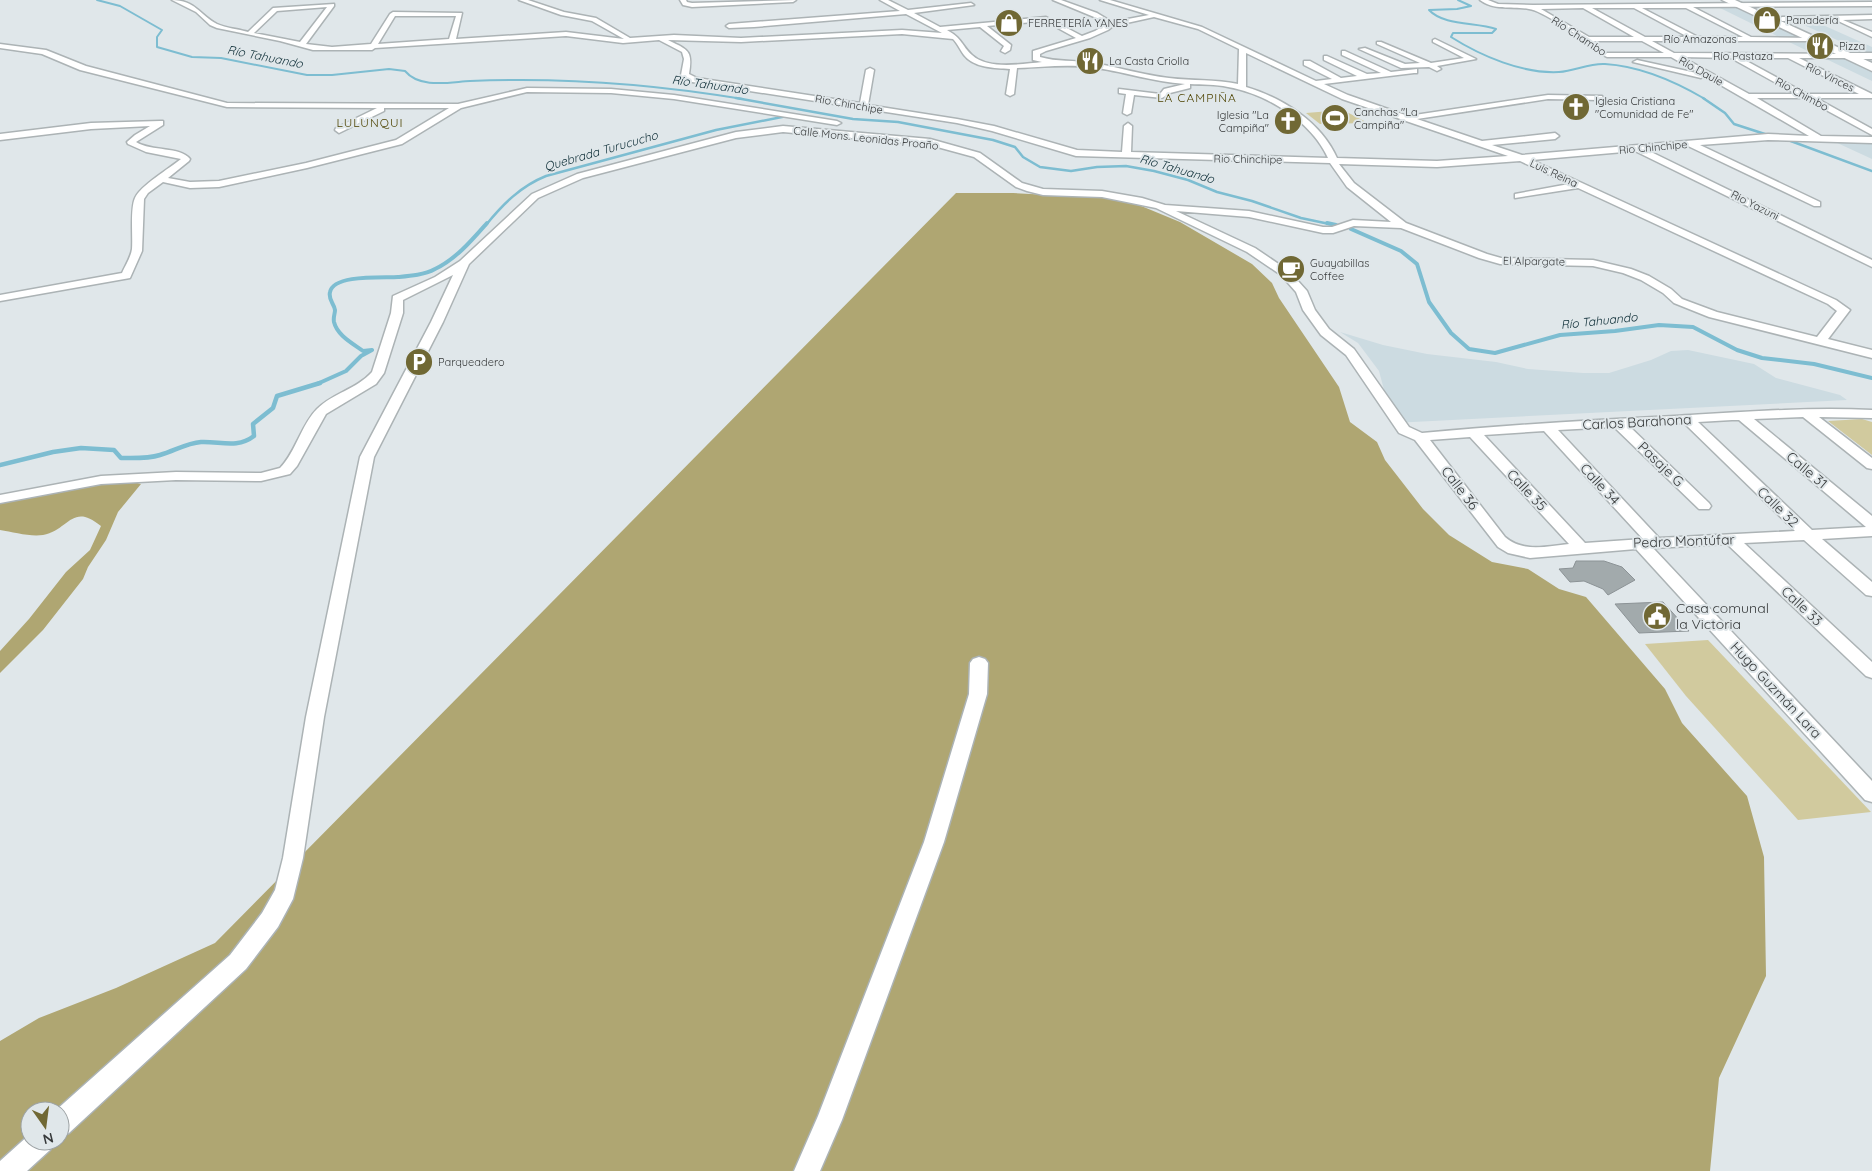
<svg xmlns="http://www.w3.org/2000/svg" width="1872" height="1171" font-family="Quicksand,sans-serif">
<style>
.built{fill:#ccdbe1}
.green{fill:#d1ca9e}
.forest{fill:#afa672;fill-rule:evenodd}
.lines{fill:none;stroke-linecap:round;stroke-linejoin:round}
.stream-far3{stroke:#7dbdd1;stroke-width:2}
.stream-far2{stroke:#7dbdd1;stroke-width:2.5}
.stream-far1{stroke:#7dbdd1;stroke-width:4}
.stream{stroke:#7dbdd1;stroke-width:4.5}
.building{fill:#a2aaac;stroke:#8c9396}
.minor-casing{stroke:#acb3b5;stroke-width:3}
.tertiary-casing{stroke:#acb3b5;stroke-width:3}
.primary-casing{stroke:#acb3b5;stroke-width:3}
.minor{fill:#fff;fill-rule:evenodd}
.tertiary{fill:#fff;fill-rule:evenodd}
.primary{fill:#fff;fill-rule:evenodd}
.labels{text-anchor:middle;stroke-width:4;stroke-linejoin:round;paint-order:stroke}
.far-poi-label{font-size:11px;fill:#373a3b;stroke:#e0e7ea;text-anchor:start}
.far-street-label{font-size:11px;fill:#373a3b;stroke:#e0e7ea}
.far-water-label{font-size:12px;font-style:italic;fill:#0e2e37;stroke:#e0e7ea}
.far-neighbourhood-label{font-size:12px;letter-spacing:1px;fill:#4d4300;stroke:#e0e7ea}
.street-label{font-size:14px;fill:#373a3b;stroke:#e0e7ea}
.poi-label{font-size:14px;fill:#373a3b;stroke:#e0e7ea;text-anchor:start}
</style>
<rect width="100%" height="100%" fill="#e0e7ea"/>
<!-- built -->
<g class="built">
<polygon points="1720,8 1741,8 1803,38 1781,38"/>
<polygon points="1795,21 1814,21 1872,47 1872,54 1868,54"/>
<polygon points="1789,42 1810,42 1836,54 1814,54"/>
<polygon points="1824,58 1845,58 1872,70 1872,81"/>
<polygon points="1833,141 1872,143 1872,159"/>
<polygon points="1340,332 1383,345 1427,354 1496,362 1528,369 1583,373 1609,373 1651,360 1671,351 1688,350 1754,364 1776,378 1840,395 1847,400 1393,423 1379,371 1358,343"/>
</g>
<!-- green -->
<g class="green">
<polygon points="1343,110 1368,123 1320,124 1306,113"/>
<polygon points="1862,419 1872,422 1872,455 1828,421"/>
<polygon points="1708,640 1871,812 1798,820 1686,696 1645,644"/>
</g>
<!-- forest -->
<g class="forest">
<path d="M956 193H1013L1105 198 1134 203 1180 222 1252 264 1272 283 1279 298 1339 387 1350 422 1377 442 1385 460 1423 509 1449 535 1492 562 1528 569 1559 589 1586 597 1665 689 1682 723 1747 796 1764 857 1766 976 1719 1078 1710 1171H0V1041L39 1018 116 988 215 943ZM30 1111H60V1141H30Z"/>
<path d="M126 480 141 484 118 512 106 540 88 567 83 579 43 630 0 673V651L29 619 66 572 90 550 101 526C72 502 69 530 43 535 30 537 13 532 0 530V500L94 482Z"/>
</g>
<g class="lines">
<!-- stream-far3 -->
<g class="stream-far3">
<path d="M97 0 120 6 162 30 157 37V47L192 57 221 58 307 75H332L389 69 405 71C420 89 450 82 470 81 561 77 653 84 743 99"/>
<path d="M1458 0 1471 6 1457 9 1429 10C1444 26 1476 22 1496 29L1492 33H1453L1451 37C1481 56 1523 74 1559 72 1575 71 1589 63 1605 64 1639 66 1676 82 1705 99"/>
</g>
<!-- stream-far2 -->
<g class="stream-far2">
<polyline points="736,98 853,119 898,122 993,140 1015,147 1023,157 1040,167 1071,171 1097,167 1126,166 1154,171 1188,180 1217,192 1252,201 1301,218 1334,225"/>
<polyline points="1703,98 1725,113 1734,124 1771,136"/>
<polyline points="1788,140 1872,171"/>
<path d="M486 225C503 204 521 186 546 176L716 130 787 116"/>
</g>
<!-- stream-far1 -->
<g class="stream-far1">
<polyline points="1327,223 1336,225"/>
<polyline points="1351,229 1401,251 1417,264 1429,302 1451,333 1469,349 1495,353 1560,335 1615,331 1659,325 1693,327 1737,350 1762,358 1814,364 1872,378"/>
<path d="M317 384 346 371 361 356 372 350 363 351C352 343 337 335 334 322 333 317 335 314 335 310 334 303 328 300 330 292 334 274 383 278 398 277 410 276 424 275 435 269 456 259 472 240 487 223"/>
</g>
<!-- stream -->
<path class="stream" d="M0 465 53 452 81 448 114 450 121 458C134 458 147 459 160 455 174 451 187 443 201 442 220 441 237 449 254 436L253 424 273 408 277 396 320 383"/>
</g>
<!-- building -->
<g class="building">
<polygon points="1576,561 1604,561 1622,567 1635,580 1608,595 1603,589 1584,581 1570,582 1559,569 1573,568"/>
<polygon points="1663,602 1689,631 1639,633 1615,604"/>
</g>
<g class="lines">
<defs>
<g id="minor">
<path d="M172 0C195 0 200 15 217 24 226 28 238 29 248 32L273 8 334 4V6L306 44 332 47 371 44 390 14 393 12 462 13 456 39 566 32 624 39 592 21 561 15 519 0H528L564 12 596 18 630 38 674 35 741 38 902 30 942 33 906 14 754 27 729 28 726 26 729 24 900 11 880 0H888L908 10 971 3 974 5 914 13 940 27 1046 17 1082 36 1095 31 1107 24 1099 19 1053 0H1061L1097 13 1112 22 1149 15 1100 0H1110L1202 27 1316 81 1332 79 1304 65V61H1310L1341 78 1357 76 1324 60V56H1327L1367 74 1381 73 1342 55V51H1345L1391 72 1417 69V73H1414L1324 84 1348 95 1408 116 1548 95 1602 96 1603 98 1599 100 1548 99 1417 119 1482 141 1555 133 1559 136 1555 139 1492 145 1522 155 1768 134 1809 136 1705 76 1701 78 1633 62 1637 60 1701 74 1671 57H1607L1603 55 1607 53H1664L1642 41H1594L1599 47 1593 48C1585 39 1541 10 1529 9 1512 6 1495 11 1480 0H1488L1498 4 1533 5 1872 2V6L1693 7 1751 37 1814 38 1815 39 1812 41H1652L1674 53 1851 54 1852 56 1848 58H1799L1872 94V98H1816L1872 129V135L1804 98H1757L1821 136 1872 137V143L1768 140 1700 145 1820 202V206H1814L1688 146 1647 150 1872 260V267L1635 151 1532 160 1836 300 1850 310 1828 339 1872 350V358L1709 317 1674 303 1663 293 1641 280 1623 273 1593 266 1500 264 1479 258 1401 228 1354 226 1333 233H1323L1249 217 1176 211 1255 248 1289 271 1307 291 1315 310 1329 329 1354 349 1409 427 1422 433C1506 425 1590 420 1675 416 1741 412 1806 407 1872 410V418L1819 417 1872 458V469L1867 468 1803 417 1754 419 1872 516V536L1822 539 1872 582V596L1866 595 1804 540 1744 543 1872 662V678L1866 676 1727 544 1653 548 1872 781V802L1865 800 1636 549 1530 558 1508 553 1498 547 1415 440 1399 433 1346 355 1321 335 1303 310 1296 292 1281 275 1247 252 1156 208 1102 197 1043 195 1027 191 1016 187 974 157 930 145 783 132 736 138 583 178 538 198 469 264 443 322 374 457 324 717 303 858 293 899 278 927 246 969 69 1133 60 1137V1111H55L230 955 262 913 275 890 283 858 306 717 360 457 431 322 453 275 403 300V313L384 373 376 384 326 414 297 466 290 474 261 481 176 480 101 484 0 503V495L101 476 176 472 261 473 280 468C296 452 301 425 317 409 333 393 357 389 372 372L391 313 393 296 435 277 460 261 532 194 577 174 736 132 783 126 930 139 980 153 1022 183 1043 189 1102 191 1142 198 1165 205 1249 211 1323 227H1332L1353 220 1391 222 1347 187 1330 163 1076 156 992 131 957 123 692 82 681 75 684 59 682 52 659 40 623 43 566 36 375 48 372 50H313L280 41 217 28 210 25 196 12ZM327 7 300 42 254 33 277 11ZM1583 8 1634 37H1589L1541 9ZM1592 8H1634L1688 37H1645ZM1642 8H1686L1743 37H1698ZM395 16H456L449 39 378 44ZM1154 17 1198 29 1239 49 1238 84C1216 79 1192 81 1169 78 1143 75 1118 67 1093 63 1074 60 1057 62 1040 57V54L1046 51 1090 38 1108 30 1113 26ZM1045 21 1076 38 1033 51V60L1042 62C1022 64 988 70 972 55 961 45 963 39 947 30L980 27 1004 46 1001 51 1005 53 1010 50 1011 45 987 26ZM902 34 953 39C958 44 960 50 964 55 974 68 995 68 1010 69L1006 94 1010 96 1014 94 1017 68C1042 67 1066 64 1090 67 1122 71 1153 82 1185 84L1164 89 1160 94 1119 89V93L1126 94 1123 113 1127 115 1131 113 1134 95 1162 98 1170 93 1190 88V84C1202 85 1215 84 1228 87 1267 94 1311 121 1328 158L1131 152 1132 126 1128 123 1124 126 1122 152 1077 150 994 126 957 119 868 105 874 70 870 68 866 70 860 103 697 78 689 74C693 50 688 50 668 40L741 42ZM1246 53 1342 99 1508 156 1437 161 1337 158C1321 122 1283 98 1246 87ZM1682 57 1731 58 1796 94H1749ZM1741 58H1788L1859 94H1807ZM1520 161 1569 184 1515 194V198L1578 188 1828 304 1837 311 1817 337 1717 312 1682 299 1671 289 1649 276 1631 269 1593 260 1501 258 1487 254 1406 223 1354 183 1339 164 1437 167ZM1732 420H1739L1866 527 1812 530 1698 422ZM1684 423 1795 531 1659 538 1558 430 1614 427 1699 509H1709L1711 506 1709 503 1629 426ZM1544 431 1643 539 1585 543 1484 435ZM1470 437 1569 544C1547 546 1524 553 1505 537L1430 440Z"/>
<polygon points="680,0 686,0 687,2 692,3 796,0 793,2 692,7 683,5"/>
<polygon points="1872,15 1872,19 1843,20 1872,32 1872,37 1836,20 1782,21 1779,19 1782,17"/>
<polygon points="1435,39 1476,59 1437,66 1441,69 1437,71 1429,67 1401,68 1359,49 1365,48 1405,64 1420,63 1377,44 1377,42 1381,42 1431,63 1464,58 1433,42 1433,40"/>
<path d="M0 44 46 50 86 66 227 103 458 104 527 88 611 89 674 95 837 121 841 123 837 125 674 99 611 93 527 92 461 108 402 144 307 168 219 187 190 188 163 182 148 193 144 199 142 251 130 278 0 301V295L122 273C125 266 131 257 132 249 133 236 130 209 135 198 140 186 170 168 181 159L146 152 128 144 127 142 135 135 150 126 91 129 0 140V134L91 123 160 121H163V125L136 142C152 152 180 146 190 159L189 161 168 178 190 182 219 181 306 163 396 140 449 108H384V111L339 133 335 130 336 128 377 108 227 107 80 70 42 54 0 48Z"/>
<polygon points="979,657 985,659 988,663 987,694 944,842 842,1120 820,1171 794,1171 818,1116 924,842 969,694 970,663 973,659"/>
<polygon points="30,1134 30,1141 54,1141 50,1150 27,1171 0,1171 0,1161"/>
</g>
<polygon id="tertiary" points="1872,53 1872,59 1848,59 1843,56 1848,53"/>
<polygon id="primary" points="1722,0 1735,0 1872,63 1872,71"/>
</defs>
<!-- minor casing -->
<use href="#minor" class="minor-casing"/>
<!-- tertiary casing -->
<use href="#tertiary" class="tertiary-casing"/>
<!-- primary casing -->
<use href="#primary" class="primary-casing"/>
<!-- minor -->
<use href="#minor" class="minor"/>
<!-- tertiary -->
<use href="#tertiary" class="tertiary"/>
<!-- primary -->
<use href="#primary" class="primary"/>
</g>
<!-- icons -->
<defs>
<symbol id="shop-disc" viewBox="-11 -11 22 22"><circle r="9.5" fill="#706834" stroke="#e0e7ea"/><path d="M-5-2.5h2.3a2.7 3.5 0 0 1 5.4 0H5L5.5 6h-11ZM-1.5-2.5h3a1.5 2.3 0 0 0-3 0Z" fill="#fff"/></symbol>
<symbol id="restaurant-disc" viewBox="-11 -11 22 22"><circle r="9.5" fill="#706834" stroke="#e0e7ea"/><path d="M-5-6h1v4h1v-4h1v4h1v-4h1v5L-1.5 .5V6h-2V.5L-5-1ZM5-6V6H3V1.5H1.5Q1.5-4 5-6Z" fill="#fff"/></symbol>
<symbol id="church-disc" viewBox="-11 -11 22 22"><circle r="9.5" fill="#706834" stroke="#e0e7ea"/><path d="M-1.2-6h2.4v3.5h3.3v2.4h-3.3V6h-2.4V-.1h-3.3v-2.4h3.3Z" fill="#fff"/></symbol>
<symbol id="stadium-disc" viewBox="-11 -11 22 22"><circle r="9.5" fill="#706834" stroke="#e0e7ea"/><path d="M0-5a6.5 5 0 1 0 0 10a6.5 5 0 1 0 0-10ZM-3.5-1.8h7v3.6h-7Z" fill="#fff"/></symbol>
<symbol id="cafe-disc" viewBox="-11 -11 22 22"><circle r="9.5" fill="#706834" stroke="#e0e7ea"/><path d="M-5.5-4.5H6V0H3Q3 3.5 0 3.5H-2.5Q-5.5 3.5-5.5 0ZM3-3.2v2h1.7v-2ZM-6 4.5H4V6H-6Z" fill="#fff"/></symbol>
<symbol id="parking-disc" viewBox="-11 -11 22 22"><circle r="9.5" fill="#706834" stroke="#e0e7ea"/><path d="M-3.5-5.5H1a3.5 3.5 0 0 1 0 7H-1V5.5H-3.5ZM-1-3.4V-.6H.8a1.4 1.4 0 0 0 0-2.8Z" fill="#fff"/></symbol>
<symbol id="civic-disc" viewBox="-11 -11 22 22"><circle r="9.5" fill="#706834" stroke="#e0e7ea"/><path d="M-.6-6.5H3V-4.5H.6V-3L4-1V1h2V6H-6V1h2V-1L-.6-3ZM-1.2 2.5V6h2.4V2.5Z" fill="#fff"/></symbol>
</defs>
<g fill-rule="evenodd">
<use href="#shop-disc" x="1751" y="4" width="32" height="32"/>
<use href="#shop-disc" x="993" y="7" width="32" height="32"/>
<use href="#restaurant-disc" x="1804" y="30" width="32" height="32"/>
<use href="#restaurant-disc" x="1074" y="45" width="32" height="32"/>
<use href="#church-disc" x="1560" y="91" width="32" height="32"/>
<use href="#stadium-disc" x="1319" y="102" width="32" height="32"/>
<use href="#church-disc" x="1272" y="105" width="32" height="32"/>
<use href="#cafe-disc" x="1275" y="253" width="32" height="32"/>
<use href="#parking-disc" x="403" y="346" width="32" height="32"/>
<use href="#civic-disc" x="1641" y="600" width="32" height="32"/>
</g>
<g class="labels">
<!-- far-poi labels -->
<g class="far-poi-label">
<text x="1786" y="24">Panadería</text>
<text x="1028" y="27">FERRETERÍA YANES</text>
<text x="1839" y="50">Pizza</text>
<text x="1109" y="65">La Casta Criolla</text>
<text x="1595" y="105">Iglesia Cristiana<tspan x="1595" dy="13">"Comunidad de Fe"</tspan></text>
<text x="1354" y="116">Canchas "La<tspan x="1354" dy="13">Campiña"</tspan></text>
<text x="1269" y="119" text-anchor="end">Iglesia "La<tspan x="1269" dy="13">Campiña"</tspan></text>
<text x="1310" y="267">Guayabillas<tspan x="1310" dy="13">Coffee</tspan></text>
<text x="438" y="366">Parqueadero</text>
</g>
<!-- far-street labels -->
<g class="far-street-label">
<text transform="translate(1579 36) rotate(33)" y="4">Río Chambo</text>
<text x="1700" y="43">Río Amazonas</text>
<text x="1743" y="60">Río Pastaza</text>
<text transform="translate(1701 71) rotate(29)" y="4">Río Daule</text>
<text transform="translate(1830 77) rotate(26)" y="4">Río Vinces</text>
<text transform="translate(1802 94) rotate(28)" y="4">Río Chimbo</text>
<text transform="translate(849 104) rotate(10)" y="4">Rio Chinchipe</text>
<text transform="translate(866 138) rotate(6)" y="4">Calle Mons. Leonidas Proaño</text>
<text transform="translate(1653 147) rotate(-5)" y="4">Rio Chinchipe</text>
<text transform="translate(1248 159) rotate(1)" y="4">Rio Chinchipe</text>
<text transform="translate(1554 173) rotate(25)" y="4">Luis Reina</text>
<text transform="translate(1755 205) rotate(27)" y="4">Rio Yazuni</text>
<text transform="translate(1534 261) rotate(1)" y="4">El Alpargate</text>
</g>
<!-- far-water labels -->
<g class="far-water-label">
<text transform="translate(265 57) rotate(11)" y="4">Río Tahuando</text>
<text transform="translate(710 85) rotate(8)" y="4">Río Tahuando</text>
<text transform="translate(601 151) rotate(-16)" y="4">Quebrada Turucucho</text>
<text transform="translate(1177 169) rotate(16)" y="4">Río Tahuando</text>
<text transform="translate(1599 321) rotate(-6)" y="4">Río Tahuando</text>
</g>
<!-- far-neighbourhood labels -->
<g class="far-neighbourhood-label">
<text x="1197" y="102">LA CAMPIÑA</text>
<text x="370" y="127">LULUNQUI</text>
</g>
<!-- street labels -->
<g class="street-label">
<text transform="translate(1637 422) rotate(-3)" y="5">Carlos Barahona</text>
<text transform="translate(1661 464) rotate(44)" y="5">Pasaje G</text>
<text transform="translate(1807 470) rotate(40)" y="5">Calle 31</text>
<text transform="translate(1600 484) rotate(47)" y="5">Calle 34</text>
<text transform="translate(1460 488) rotate(52)" y="5">Calle 36</text>
<text transform="translate(1527 490) rotate(47)" y="5">Calle 35</text>
<text transform="translate(1778 507) rotate(44)" y="5">Calle 32</text>
<text transform="translate(1684 541) rotate(-2)" y="5">Pedro Montúfar</text>
<text transform="translate(1802 606) rotate(43)" y="5">Calle 33</text>
<text transform="translate(1776 690) rotate(47)" y="5">Hugo Guzmán Lara</text>
</g>
<!-- poi labels -->
<g class="poi-label">
<text x="1676" y="613">Casa comunal<tspan x="1676" dy="16">la Victoria</tspan></text>
</g>
</g>
<!-- north arrow -->
<g transform="translate(45 1126) rotate(166)"><circle r="24" fill="#e0e7ea" stroke="#9ca2a4"/>
<path d="M0-4L9 19L0 12L-9 19Z" fill="#706834"/>
<text y="-8" font-size="14" font-weight="bold" text-anchor="middle" fill="#373a3b">N</text>
</g>
</svg>
